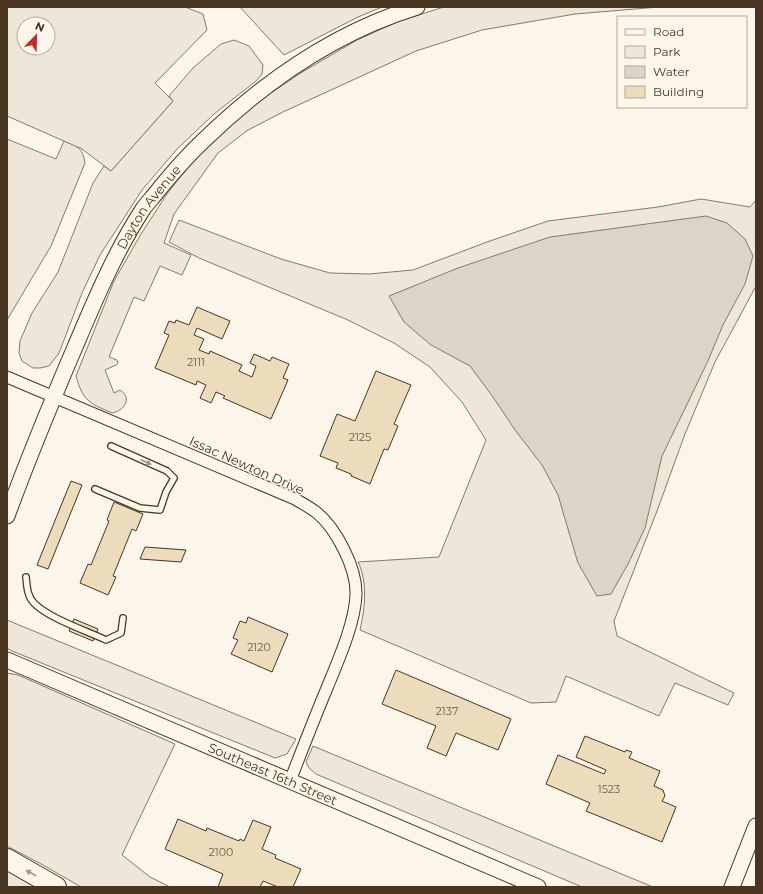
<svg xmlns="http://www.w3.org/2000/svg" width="763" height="894" font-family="Montserrat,sans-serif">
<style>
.green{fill:#ede6d9;stroke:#887966}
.parking{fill:#ede7d9;stroke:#887966;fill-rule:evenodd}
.water{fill:#dcd4c6;stroke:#887966}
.building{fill:#ecdcbc;stroke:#4a3520}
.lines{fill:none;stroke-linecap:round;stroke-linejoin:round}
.lane-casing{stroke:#4a3520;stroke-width:8}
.street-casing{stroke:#4a3520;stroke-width:13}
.secondary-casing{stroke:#4a3520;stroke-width:17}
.highway-casing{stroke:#4a3520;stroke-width:22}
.lane{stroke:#fbf6e9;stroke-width:5.5}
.street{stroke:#fbf6e9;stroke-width:11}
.secondary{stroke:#fbf6e9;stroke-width:15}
.highway{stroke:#fbf6e9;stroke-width:20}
.oneway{fill:#a29684}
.labels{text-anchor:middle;stroke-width:3;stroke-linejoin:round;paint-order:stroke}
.number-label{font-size:11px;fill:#725f47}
.street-label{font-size:13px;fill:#4a3520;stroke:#fbf6e9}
</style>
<rect width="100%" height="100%" fill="#fbf6e9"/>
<!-- green -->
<g class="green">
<polygon points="240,7 382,7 358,17 284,55"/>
<path d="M444 7H659L575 14 482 30 416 51 283 112 248 130 218 153 174 214 164 243 191 255 182 275 160 266 144 301 134 297 109 357 117 360 118 363 116 365 105 370 114 393 120 390C133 398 124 411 112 413 89 403 83 401 76 376L114 281 141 234 169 191 204 148 250 107 299 74 357 40 399 21Z"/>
<polygon points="234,40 249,46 263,65 262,74 256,81 214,114 177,149 142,190 100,255 82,293 59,353 49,366 40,368 33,368 22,361 19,353 20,341 32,313 58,272 93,183 104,166 111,171 173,101 169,96 193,68 221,44"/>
<path d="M7 139 56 159 64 141C77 146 83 148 85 163L51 246 7 320Z"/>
<path d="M701 199 750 207 756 200V286L715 362 685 434 657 511 614 621 617 636 734 693 728 705 675 683 659 716 566 676 556 702 531 703 360 630C365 608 368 582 358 562L439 557 486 440 462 402 430 367 394 343 348 320 199 258 169 242 179 220 281 259 330 273 369 274 413 270 487 242 548 221 658 207Z"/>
<polygon points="7,620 296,739 287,754 275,758 12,651 7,648"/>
<polygon points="7,673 18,675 175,744 122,855 150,877 170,887 81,887 43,865 7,846"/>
<polygon points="313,746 653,887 582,887 316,774 309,768 306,762"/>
<polygon points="7,869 38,887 7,887"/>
</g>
<!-- parking -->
<path class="parking" d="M7 7H185L203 14 207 30 155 83 173 101 111 171 82 149 7 116ZM24 24H48V48H24Z"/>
<!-- water -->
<polygon class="water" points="706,216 727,223 745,239 753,256 745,284 723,325 707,363 662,456 645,528 628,564 611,594 597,596 578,563 558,495 542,465 515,430 493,397 470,366 431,345 404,322 389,296 458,268 550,237"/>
<!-- building -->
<g class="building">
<polygon points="197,307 230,321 222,339 197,328 194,335 204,339 199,350 209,354 210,351 242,365 239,371 252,377 256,366 250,363 254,354 270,361 272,357 289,364 283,378 288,380 271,419 223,398 225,396 216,392 211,403 200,398 206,385 197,381 196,385 155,368 169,335 164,333 169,321 175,323 176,320 189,325"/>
<polygon points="376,371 411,385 394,424 398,426 388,450 384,449 370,484 351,476 351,474 336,468 338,463 320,456 337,414 355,421"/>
<polygon points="71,481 82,485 48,569 37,565"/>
<polygon points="114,502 143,514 136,531 132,529 113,576 116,577 108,595 80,583 88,564 91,565 109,521 107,520"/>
<polygon points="145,547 186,550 181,562 140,559"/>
<polygon points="248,617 288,634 272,672 231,654 238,640 233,638 240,621 246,623"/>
<polygon points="74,619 98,629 93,641 69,631"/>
<polygon points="396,670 511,719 498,750 456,733 446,756 427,748 436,726 382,704"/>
<polygon points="585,736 625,752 626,750 632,752 629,758 660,771 654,786 663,790 665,796 662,801 676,807 662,842 586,811 590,803 546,784 558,755 604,774 606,770 576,757"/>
<polygon points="178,819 206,831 207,828 239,841 240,839 244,841 253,820 271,827 262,849 276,855 275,858 301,869 293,887 278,887 263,881 260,887 218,887 223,874 165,849"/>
</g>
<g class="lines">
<defs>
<g id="lane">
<polyline points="95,489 140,508 160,510 166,492 174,478 167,471 111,446"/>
<path d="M26 577C27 586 27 596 34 603 48 618 87 631 106 640L121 633 123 618"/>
</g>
<path id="street" d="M7 377 295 499C302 503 309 507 316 512 336 528 357 568 356 595 355 623 338 661 327 688 314 719 302 750 290 781"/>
<g id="secondary">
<path id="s1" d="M7 516C28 459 51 403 75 347 95 300 115 252 143 209 148 202 155 195 160 188 174 171 188 155 204 140 265 81 335 32 417 7"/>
<path id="s2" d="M7 660 538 887"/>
<polyline points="732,887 756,826"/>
</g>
<polyline id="highway" points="7,859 56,887"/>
</defs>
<!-- lane casing -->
<use href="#lane" class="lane-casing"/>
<!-- street casing -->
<use href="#street" class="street-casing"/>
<!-- secondary casing -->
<use href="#secondary" class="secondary-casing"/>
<!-- highway casing -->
<use href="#highway" class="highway-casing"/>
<!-- lane -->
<use href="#lane" class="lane"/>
<!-- street -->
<use href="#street" class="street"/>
<!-- secondary -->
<use href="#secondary" class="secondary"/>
<!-- highway -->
<use href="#highway" class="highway"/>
</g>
<!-- one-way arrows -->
<defs><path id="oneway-solid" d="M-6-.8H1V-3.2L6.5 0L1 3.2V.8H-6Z"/></defs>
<g class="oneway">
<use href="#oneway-solid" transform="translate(146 462) rotate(24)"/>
<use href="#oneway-solid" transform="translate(31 873) rotate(-150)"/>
</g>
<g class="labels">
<!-- number labels -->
<g class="number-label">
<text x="196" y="366">2111</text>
<text x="360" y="441">2125</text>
<text x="259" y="651">2120</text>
<text x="447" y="715">2137</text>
<text x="609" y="793">1523</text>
<text x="221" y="856">2100</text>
</g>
<!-- street labels -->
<g class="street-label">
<text dy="5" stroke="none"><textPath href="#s1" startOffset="341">Dayton Avenue</textPath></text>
<text transform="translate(247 465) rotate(24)" y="5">Issac Newton Drive</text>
<text dy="5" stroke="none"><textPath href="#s2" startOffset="289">Southeast 16th Street</textPath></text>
</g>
</g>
<!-- border -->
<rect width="763" height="894" fill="none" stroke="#4a3520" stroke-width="16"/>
<!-- legend -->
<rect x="617" y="16" width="130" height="92" fill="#fbf6e9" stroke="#b4a999"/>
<rect x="625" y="29" width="20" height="6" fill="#fbf6e9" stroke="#b4a999"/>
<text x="653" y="36" font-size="12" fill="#4a3520">Road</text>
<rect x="625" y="46" width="20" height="12" fill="#ede6d9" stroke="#b4a999"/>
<text x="653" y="56" font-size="12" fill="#4a3520">Park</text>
<rect x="625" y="66" width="20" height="12" fill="#dcd4c6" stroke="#b4a999"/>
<text x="653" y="76" font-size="12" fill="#4a3520">Water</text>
<rect x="625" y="86" width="20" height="12" fill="#ecdcbc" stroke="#b4a999"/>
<text x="653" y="96" font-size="12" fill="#4a3520">Building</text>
<!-- north arrow -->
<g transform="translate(36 36) rotate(23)"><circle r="19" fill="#fbf6e9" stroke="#b4a999"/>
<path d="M0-3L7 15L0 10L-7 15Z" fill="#c62828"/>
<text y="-6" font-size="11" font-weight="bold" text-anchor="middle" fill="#4a3520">N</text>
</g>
</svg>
